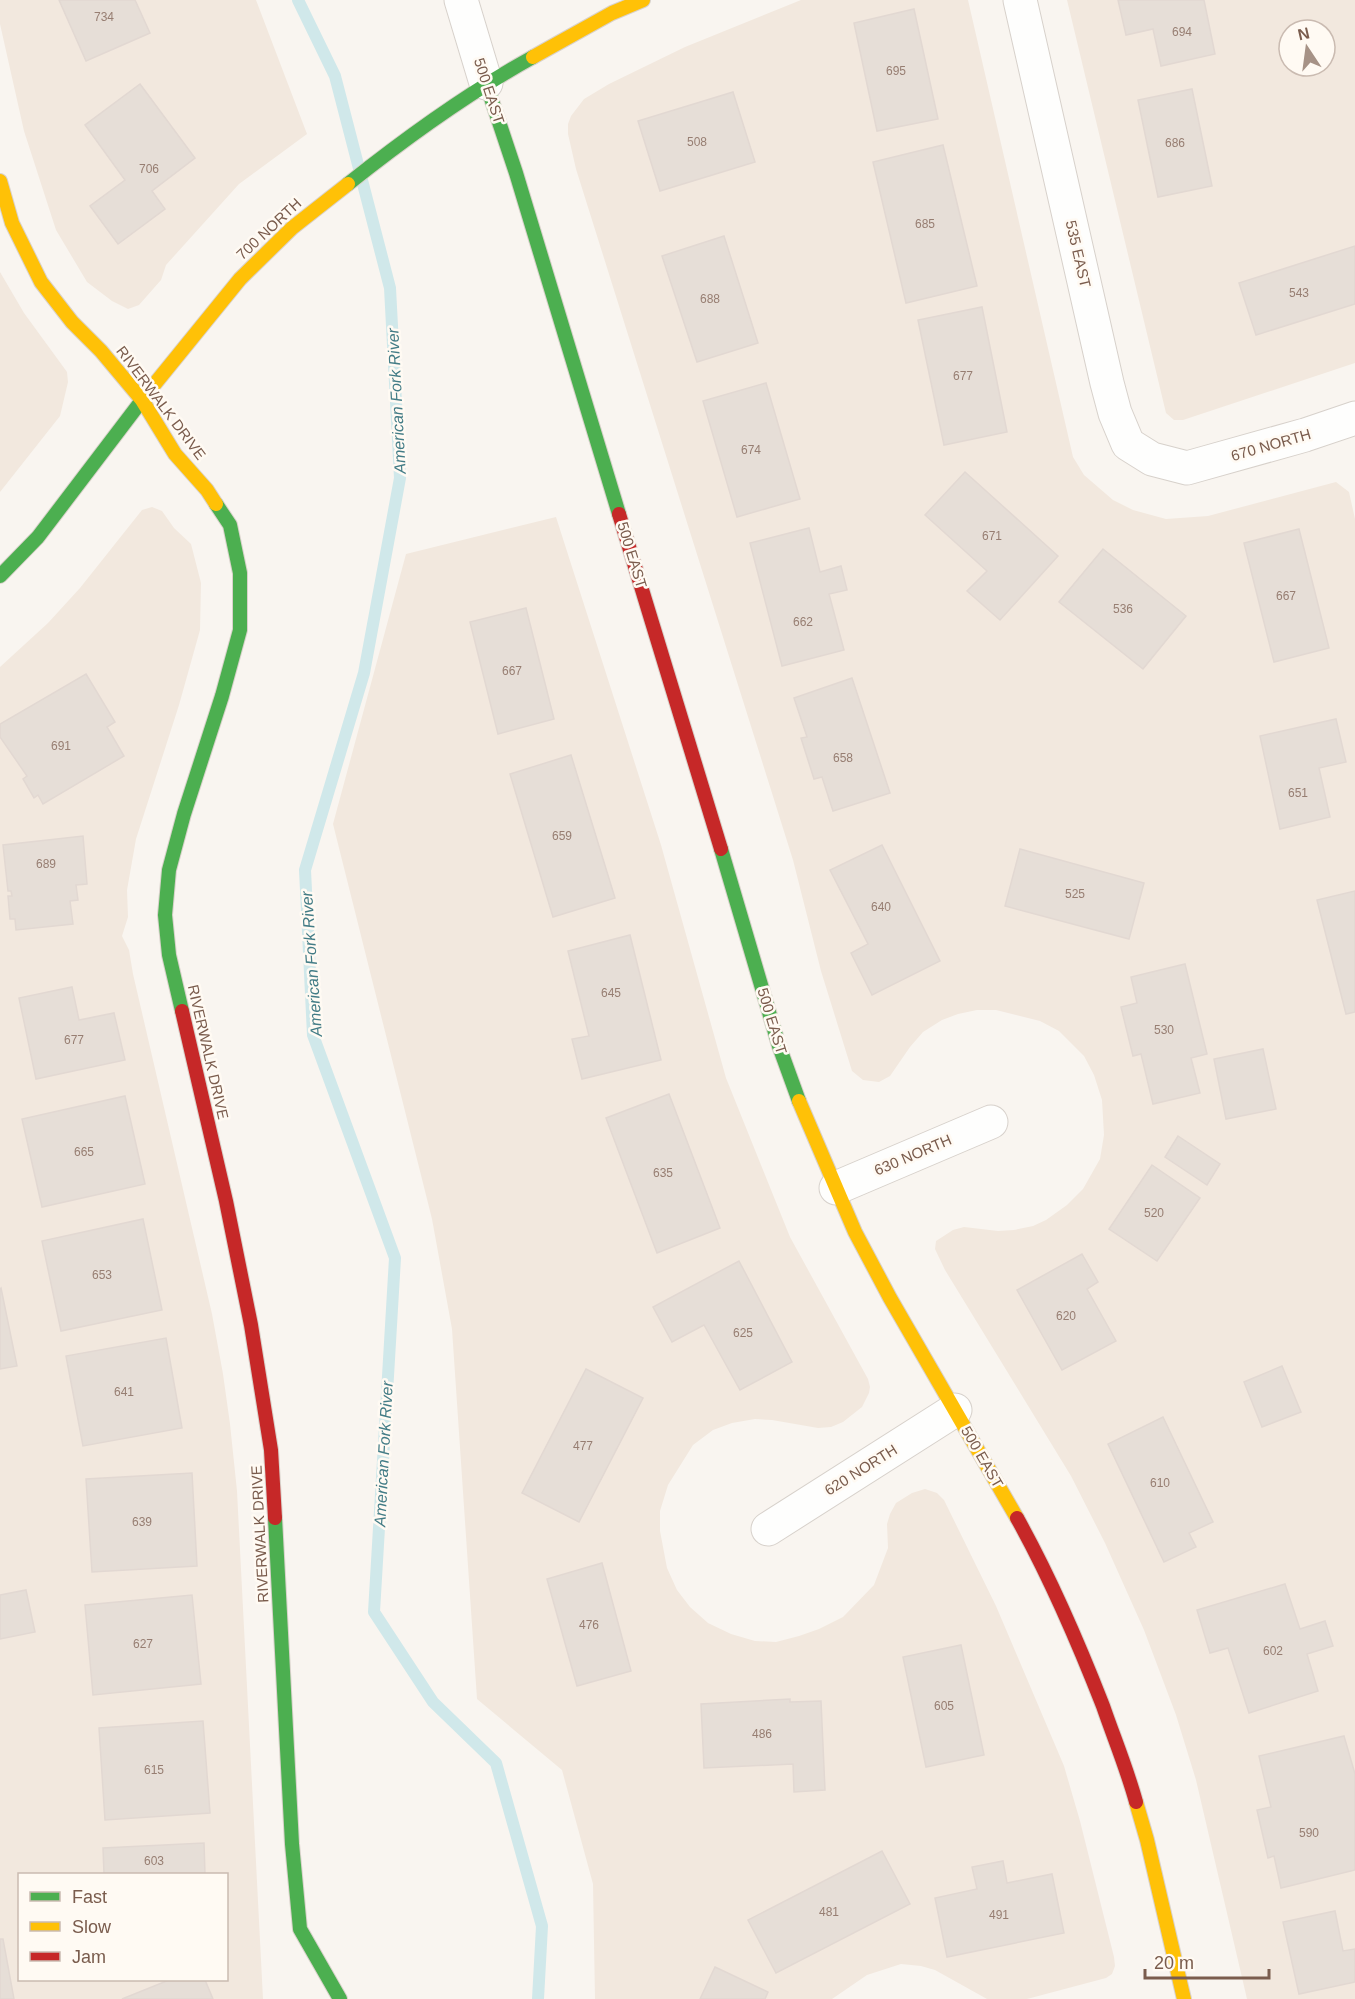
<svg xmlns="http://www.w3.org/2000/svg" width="1355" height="1999" font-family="Helvetica,sans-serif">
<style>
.residential{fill:#f2e8de;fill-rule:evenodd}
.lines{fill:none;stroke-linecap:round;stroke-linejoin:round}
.stream{stroke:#d0e8ea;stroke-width:12}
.building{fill:#e6ded7;stroke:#e2d8d2;stroke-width:1.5}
.street-casing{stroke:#d7d1cb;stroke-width:35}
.fast-casing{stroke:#d9d2cb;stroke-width:16}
.slow-casing{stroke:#d9d2cb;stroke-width:16}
.jam-casing{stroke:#d9d2cb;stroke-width:16}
.street{stroke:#fefefd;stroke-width:33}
.fast{stroke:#4caf50;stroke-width:14}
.slow{stroke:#ffc107;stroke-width:14}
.jam{stroke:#c62828;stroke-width:14}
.labels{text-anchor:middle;stroke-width:5;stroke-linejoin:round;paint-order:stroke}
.number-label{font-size:12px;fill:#977e72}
.street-label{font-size:15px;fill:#7a5c4d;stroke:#fffaf3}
.water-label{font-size:16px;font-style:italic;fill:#437c86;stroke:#fffaf3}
</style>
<rect width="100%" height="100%" fill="#f9f5f0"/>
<!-- residential -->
<g class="residential">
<polygon points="0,0 256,0 307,134 239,184 166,265 161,280 139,305 128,309 112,301 87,282 56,230 24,131 0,24"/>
<polygon points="801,0 968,0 1073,457 1084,475 1113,500 1133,510 1166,519 1208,516 1336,482 1349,492 1355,519 1355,1999 1247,1999 1196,1780 1176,1715 1144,1630 1105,1543 1071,1476 945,1270 935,1249 936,1241 953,1230 964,1227 998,1231 1014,1230 1033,1226 1046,1220 1067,1205 1083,1189 1100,1159 1104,1135 1102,1100 1094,1075 1084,1056 1059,1031 1040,1021 996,1010 977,1010 958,1014 942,1020 923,1032 910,1047 890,1076 879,1082 863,1080 852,1071 821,971 793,860 576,169 568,134 568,124 571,116 584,99 609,84 685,47"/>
<path d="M1067 0H1355V363L1183 420H1174L1166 413ZM1289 30H1325V66H1289Z"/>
<polygon points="0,272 24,313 67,372 68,382 60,416 0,492"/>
<path d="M152 507 162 511 174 528 191 544 201 583 200 630 179 705 136 839 127 890 128 917 122 936 129 950 133 974 212 1314 223 1374 230 1424 237 1491 263 1999H0V667L48 623 80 588 142 510ZM20 1874H226V1980H20Z"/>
<polygon points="556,517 661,845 726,1078 790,1237 868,1379 870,1387 869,1393 862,1407 843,1422 831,1427 818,1428 772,1420 755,1419 732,1423 713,1430 693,1445 668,1485 660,1511 660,1531 667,1568 677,1590 690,1607 708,1623 731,1634 755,1641 776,1642 799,1636 819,1629 843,1617 874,1585 888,1548 887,1524 890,1514 896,1503 912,1493 925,1489 937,1493 944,1500 996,1606 1064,1766 1080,1821 1114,1957 1115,1966 1112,1974 1106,1978 1027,1999 987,1999 935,1970 921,1966 901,1964 867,1975 832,1999 595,1999 593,1884 562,1770 477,1699 452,1329 432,1219 333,824 406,554"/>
</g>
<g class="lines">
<!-- stream -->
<polyline class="stream" points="298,0 335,76 390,288 400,478 364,673 305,870 313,1035 395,1258 374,1612 433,1702 496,1763 542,1926 538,1999"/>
</g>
<!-- building -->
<g class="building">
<polygon points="59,0 135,0 150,33 86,61"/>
<polygon points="1118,0 1204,0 1215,54 1161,66 1153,29 1126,35"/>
<polygon points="914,9 938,119 877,131 854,23"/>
<polygon points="140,84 195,158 152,191 165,209 118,244 90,206 125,180 85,125"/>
<polygon points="1192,89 1212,186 1158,197 1138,100"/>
<polygon points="733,92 755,162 660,191 638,121"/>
<polygon points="943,145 977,286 906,303 873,162"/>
<polygon points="724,236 758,343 697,362 662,256"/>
<polygon points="1355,246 1355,304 1256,335 1239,283"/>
<polygon points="982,307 1007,432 944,445 918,320"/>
<polygon points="766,383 800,499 737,517 703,401"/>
<polygon points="965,472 1058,556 1000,620 967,591 987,571 925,515"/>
<polygon points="809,528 820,572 841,566 847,590 829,594 844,650 782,666 750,543"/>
<polygon points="1299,529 1329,648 1274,662 1244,543"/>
<polygon points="1103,549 1186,616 1143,669 1059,602"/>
<polygon points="526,608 554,719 498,734 470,622"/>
<polygon points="86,674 115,722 107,727 124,756 43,804 38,795 34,798 23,779 27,776 0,737 0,724"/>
<polygon points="852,678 890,793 833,811 822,777 814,779 801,738 807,737 794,698"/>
<polygon points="1336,719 1346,762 1319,768 1330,817 1280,829 1260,736"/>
<polygon points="571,755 615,898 553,917 510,774"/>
<polygon points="83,836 87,884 76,885 78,900 70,901 73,924 16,930 15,919 10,919 8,896 12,896 11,891 8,891 3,845"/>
<polygon points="882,845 940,961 872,995 851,953 868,944 830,870"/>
<polygon points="1020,849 1144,883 1129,939 1005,906"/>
<polygon points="1355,891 1355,1012 1346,1014 1317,900"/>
<polygon points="630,935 661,1060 582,1079 572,1039 589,1036 568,951"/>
<polygon points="1185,964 1207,1054 1191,1058 1200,1093 1153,1104 1141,1054 1133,1056 1121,1007 1137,1003 1131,977"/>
<polygon points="72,987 79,1020 114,1013 125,1060 36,1079 19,998"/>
<polygon points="1263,1049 1276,1109 1226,1119 1214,1059"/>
<polygon points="669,1094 720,1228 657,1253 606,1118"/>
<polygon points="125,1096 145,1184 42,1207 22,1119"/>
<polygon points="1178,1136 1220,1164 1207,1185 1165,1157"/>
<polygon points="1152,1165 1200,1198 1157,1261 1109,1229"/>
<polygon points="143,1219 162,1310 61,1331 42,1241"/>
<polygon points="1082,1254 1098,1282 1087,1289 1116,1341 1062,1370 1017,1290"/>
<polygon points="739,1261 792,1362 740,1390 704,1325 672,1342 653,1307"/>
<polygon points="1,1288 17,1366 0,1369 0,1289"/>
<polygon points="166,1338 182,1428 83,1446 66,1356"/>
<polygon points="1282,1366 1301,1412 1262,1427 1244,1382"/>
<polygon points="586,1369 643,1398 579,1522 522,1493"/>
<polygon points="1163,1417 1213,1522 1189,1533 1196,1547 1164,1562 1108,1444"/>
<polygon points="192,1473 197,1566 92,1572 86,1479"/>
<polygon points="602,1563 631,1671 577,1686 547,1579"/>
<polygon points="1285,1584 1300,1629 1325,1621 1333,1646 1307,1654 1318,1691 1249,1713 1228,1648 1210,1653 1197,1610"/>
<polygon points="26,1590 35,1632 0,1639 0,1595"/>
<polygon points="192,1595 201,1684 93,1695 85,1605"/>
<polygon points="961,1645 984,1755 926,1767 903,1657"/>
<polygon points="790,1699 790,1702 821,1701 825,1790 794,1792 793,1764 704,1768 701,1704"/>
<polygon points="203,1721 210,1813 105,1820 99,1728"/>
<polygon points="1344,1736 1355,1774 1355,1870 1281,1888 1274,1856 1268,1858 1257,1810 1271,1807 1259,1756"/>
<polygon points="204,1843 205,1874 104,1874 103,1848"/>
<polygon points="882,1851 910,1904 776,1973 748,1920"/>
<polygon points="1003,1861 1007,1883 1052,1874 1064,1933 947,1957 935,1898 977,1889 972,1867"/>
<polygon points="1335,1911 1343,1951 1355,1949 1355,1982 1299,1994 1283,1922"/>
<polygon points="0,1939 3,1939 14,1999 0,1999"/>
<polygon points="715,1967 768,1992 765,1999 700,1999"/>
<polygon points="169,1980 205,1980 213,1999 122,1999"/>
</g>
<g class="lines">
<defs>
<g id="street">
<polyline points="461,0 486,83"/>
<polyline points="1020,0 1107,383 1115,413 1128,444 1152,459 1187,468 1305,435 1355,418"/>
<polyline points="836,1188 991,1122"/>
<polyline points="768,1529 955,1410"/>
</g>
<g id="fast">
<polyline points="486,83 516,173 619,514"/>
<path d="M348 184C407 137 468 93 533 57"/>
<polyline points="0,576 38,537 149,391"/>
<polyline points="721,849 779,1046 799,1101"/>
<polyline points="182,1011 169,955 165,915 169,870 184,814 222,696 240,630 240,573 230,525 216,504"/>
<polyline points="275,1518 292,1844 300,1929 340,1999"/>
</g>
<g id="slow">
<polyline points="533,57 612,13 643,0"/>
<polyline points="0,181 12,223 41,282 72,322 101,351 142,400 175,454 207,490 216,504"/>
<polyline points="149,391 240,279 292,228 348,184"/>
<polyline points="799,1101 855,1232 890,1298 1017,1518"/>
<polyline points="1136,1802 1147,1840 1184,1999"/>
</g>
<g id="jam">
<polyline points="619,514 721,849"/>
<polyline points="182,1011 226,1201 251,1325 271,1450 275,1518"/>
<path d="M1017 1518C1051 1579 1078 1642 1103 1706 1114 1738 1127 1769 1136 1802"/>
</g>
</defs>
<!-- street casing -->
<use href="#street" class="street-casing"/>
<!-- fast casing -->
<use href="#fast" class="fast-casing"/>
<!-- slow casing -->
<use href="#slow" class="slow-casing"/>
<!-- jam casing -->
<use href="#jam" class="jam-casing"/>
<!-- street -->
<use href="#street" class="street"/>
<!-- fast -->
<use href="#fast" class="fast"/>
<!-- slow -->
<use href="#slow" class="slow"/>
<!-- jam -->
<use href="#jam" class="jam"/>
</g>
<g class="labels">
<!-- number labels -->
<g class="number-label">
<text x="104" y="21">734</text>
<text x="1182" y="36">694</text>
<text x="896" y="75">695</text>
<text x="697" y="146">508</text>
<text x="1175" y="147">686</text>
<text x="149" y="173">706</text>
<text x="925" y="228">685</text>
<text x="1299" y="297">543</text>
<text x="710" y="303">688</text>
<text x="963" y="380">677</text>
<text x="751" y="454">674</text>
<text x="992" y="540">671</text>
<text x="1286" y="600">667</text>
<text x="1123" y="613">536</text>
<text x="803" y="626">662</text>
<text x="512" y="675">667</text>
<text x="61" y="750">691</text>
<text x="843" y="762">658</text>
<text x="1298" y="797">651</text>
<text x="562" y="840">659</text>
<text x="46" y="868">689</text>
<text x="1075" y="898">525</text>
<text x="881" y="911">640</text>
<text x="611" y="997">645</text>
<text x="1164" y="1034">530</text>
<text x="74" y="1044">677</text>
<text x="84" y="1156">665</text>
<text x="663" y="1177">635</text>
<text x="1154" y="1217">520</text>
<text x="102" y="1279">653</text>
<text x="1066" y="1320">620</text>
<text x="743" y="1337">625</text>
<text x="124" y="1396">641</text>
<text x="583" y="1450">477</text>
<text x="1160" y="1487">610</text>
<text x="142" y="1526">639</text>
<text x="589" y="1629">476</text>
<text x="143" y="1648">627</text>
<text x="1273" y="1655">602</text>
<text x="944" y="1710">605</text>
<text x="762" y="1738">486</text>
<text x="154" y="1774">615</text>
<text x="1309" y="1837">590</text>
<text x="154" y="1865">603</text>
<text x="829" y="1916">481</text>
<text x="999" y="1919">491</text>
</g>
<!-- street labels -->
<g class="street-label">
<text transform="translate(489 91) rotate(72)" y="5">500 EAST</text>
<text transform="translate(269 229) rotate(-43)" y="5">700 NORTH</text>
<text transform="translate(1078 254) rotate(77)" y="5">535 EAST</text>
<text transform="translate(161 403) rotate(53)" y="5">RIVERWALK DRIVE</text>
<text transform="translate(1271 445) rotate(-16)" y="5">670 NORTH</text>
<text transform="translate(632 555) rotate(73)" y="5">500 EAST</text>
<text transform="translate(772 1021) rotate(73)" y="5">500 EAST</text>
<text transform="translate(208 1052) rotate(77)" y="5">RIVERWALK DRIVE</text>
<text transform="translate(913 1155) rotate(-23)" y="5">630 NORTH</text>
<text transform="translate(982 1457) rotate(60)" y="5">500 EAST</text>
<text transform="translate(861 1470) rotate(-32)" y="5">620 NORTH</text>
<text transform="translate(260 1534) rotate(-93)" y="5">RIVERWALK DRIVE</text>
</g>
<!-- water labels -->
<g class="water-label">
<text transform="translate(396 401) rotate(-93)" y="6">American Fork River</text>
<text transform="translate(311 964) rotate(-94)" y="6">American Fork River</text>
<text transform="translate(383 1454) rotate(-87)" y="6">American Fork River</text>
</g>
</g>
<!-- legend -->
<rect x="18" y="1873" width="210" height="108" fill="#fffaf3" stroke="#cabbb1" stroke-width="1.5"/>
<rect x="30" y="1892" width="30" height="9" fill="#4caf50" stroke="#cabbb1" stroke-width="1.5"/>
<text x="72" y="1903" font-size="18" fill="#7a5c4d">Fast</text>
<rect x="30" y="1922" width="30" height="9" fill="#ffc107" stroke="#cabbb1" stroke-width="1.5"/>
<text x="72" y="1933" font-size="18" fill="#7a5c4d">Slow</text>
<rect x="30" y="1952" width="30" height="9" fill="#c62828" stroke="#cabbb1" stroke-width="1.5"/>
<text x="72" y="1963" font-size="18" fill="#7a5c4d">Jam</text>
<!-- north arrow -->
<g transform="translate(1307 48) rotate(347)"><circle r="28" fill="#fffaf3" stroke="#cabbb1" stroke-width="1.5"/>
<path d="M0-4.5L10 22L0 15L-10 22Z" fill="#a69286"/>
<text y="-9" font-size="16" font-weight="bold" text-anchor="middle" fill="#7a5c4d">N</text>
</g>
<!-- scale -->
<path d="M1145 1969v9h124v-9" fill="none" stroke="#7a5c4d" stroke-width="3"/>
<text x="1154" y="1969" font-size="18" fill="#7a5c4d" stroke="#fffaf3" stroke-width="4.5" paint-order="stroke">20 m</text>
</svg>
